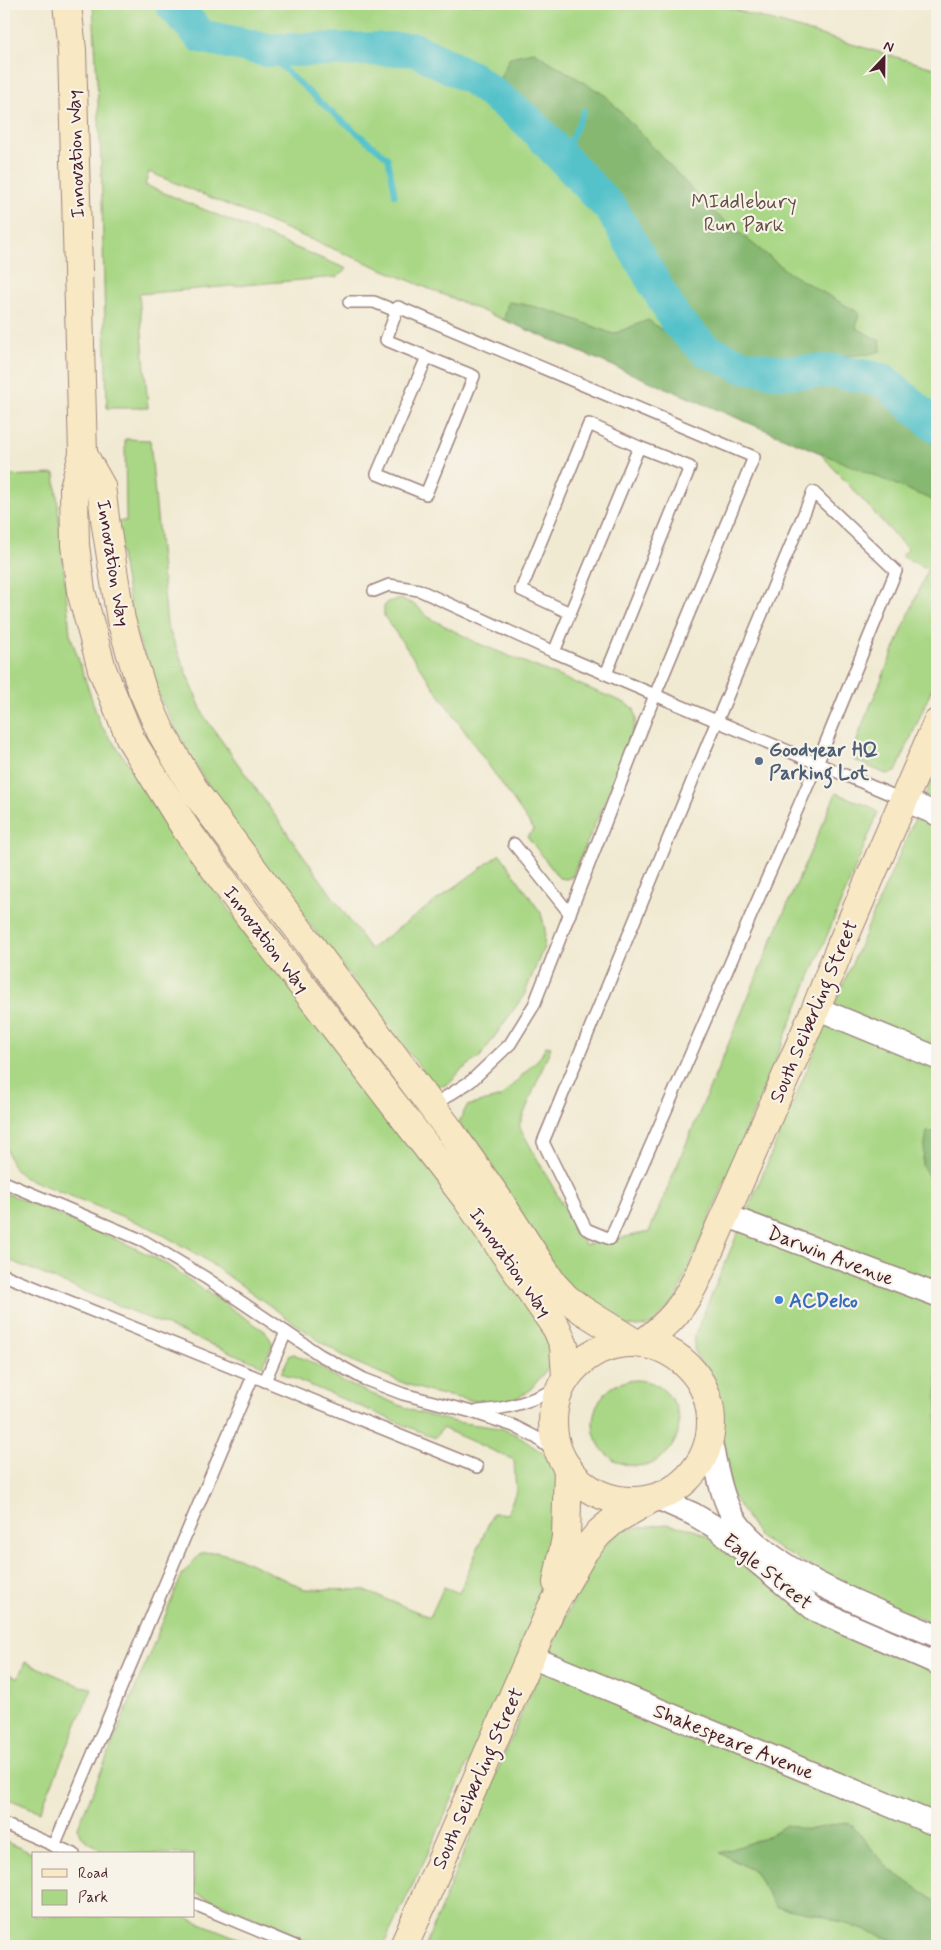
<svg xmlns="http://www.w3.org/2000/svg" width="941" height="1950" font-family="Mynerve,sans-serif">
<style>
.green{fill:#a9d785;stroke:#7a7b58}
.forest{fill:#86b872;stroke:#686c4e}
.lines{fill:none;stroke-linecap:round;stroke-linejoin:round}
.stream{stroke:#54c2ca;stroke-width:5.5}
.river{stroke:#54c2ca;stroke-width:34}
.lane-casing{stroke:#9e847f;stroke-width:14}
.street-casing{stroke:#9e847f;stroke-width:25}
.secondary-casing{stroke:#9e847f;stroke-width:30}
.lane{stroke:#fff;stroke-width:11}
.street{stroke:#fff;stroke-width:22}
.secondary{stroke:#f8e8c3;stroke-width:28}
.service-dot{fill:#5c6f8a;stroke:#f7f3e8;stroke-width:2}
.shop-dot{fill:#3f7fe0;stroke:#f7f3e8;stroke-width:2}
.labels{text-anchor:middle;stroke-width:4.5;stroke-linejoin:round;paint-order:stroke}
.street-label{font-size:20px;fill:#4a1f2b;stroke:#f7f3e8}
.park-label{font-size:20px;fill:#624d42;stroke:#f7f3e8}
.service-label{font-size:20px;font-weight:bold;fill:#4e5e75;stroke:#f7f3e8;text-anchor:start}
.shop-label{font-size:20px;font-weight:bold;fill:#366cbe;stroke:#f7f3e8;text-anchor:start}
</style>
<rect width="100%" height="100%" fill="#f7f3e8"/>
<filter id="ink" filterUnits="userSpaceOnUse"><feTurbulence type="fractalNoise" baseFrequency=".02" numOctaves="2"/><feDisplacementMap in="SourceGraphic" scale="10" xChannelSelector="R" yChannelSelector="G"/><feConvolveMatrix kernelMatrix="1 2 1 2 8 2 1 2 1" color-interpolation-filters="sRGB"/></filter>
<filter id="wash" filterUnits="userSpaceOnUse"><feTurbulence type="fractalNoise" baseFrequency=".0096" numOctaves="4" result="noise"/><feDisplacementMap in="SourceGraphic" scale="20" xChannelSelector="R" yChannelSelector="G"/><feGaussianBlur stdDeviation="1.12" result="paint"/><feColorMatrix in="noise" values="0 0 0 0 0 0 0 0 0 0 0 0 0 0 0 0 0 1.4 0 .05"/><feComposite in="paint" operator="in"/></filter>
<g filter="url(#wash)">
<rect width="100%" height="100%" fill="#f1ead3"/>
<!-- green -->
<g class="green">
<polygon points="93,4 715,4 937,69 937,677 896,772 886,774 854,760 852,758 861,728 928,569 901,556 908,550 818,451 149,172 145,185 347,269 337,277 139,294 148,408 107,408 101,159"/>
<polygon points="125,439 150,440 167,625 204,716 370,949 500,854 541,913 545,929 544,947 524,995 480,1057 460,1071 451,1082 443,1086 433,1084 247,843 199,771 161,701 134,627 115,521 126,521"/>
<polygon points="55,474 70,634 100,724 126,760 177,842 517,1281 552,1348 552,1363 530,1390 519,1397 499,1404 468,1400 430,1392 406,1384 352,1361 321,1342 200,1256 151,1228 23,1177 12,1166 4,1141 4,476"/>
<polygon points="402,599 417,606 428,617 477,643 625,703 634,709 636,719 629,746 572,877 566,879 559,878 527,836 534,830 384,616 384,607 387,602"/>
<polygon points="937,768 937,1626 848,1588 760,1538 725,1484 721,1436 722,1411 716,1394 694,1350 695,1334 856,954"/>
<polygon points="836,793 871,807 878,813 676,1299 652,1325 637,1327 619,1324 563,1287 459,1122 467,1106 501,1097 541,1056 546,1046 551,1047 519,1126 585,1245 649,1232 779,924"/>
<polygon points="9,1194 131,1246 163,1262 266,1332 273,1344 263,1366 4,1258 4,1195"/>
<polygon points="294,1354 315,1364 343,1382 416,1412 455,1422 500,1428 515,1434 547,1456 558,1475 558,1565 487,1737 466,1767 430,1849 383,1946 320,1946 194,1892 194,1854 106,1854 80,1836 78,1827 182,1575 201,1553 216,1552 236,1557 305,1589 363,1590 430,1617 444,1587 459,1593 493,1513 507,1514 516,1491 514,1460 442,1428 435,1438 281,1373 290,1355"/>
<circle cx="636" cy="1423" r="43"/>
<polygon points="666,1524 693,1529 732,1549 937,1672 937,1946 425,1946 524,1707 588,1569 601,1548 622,1530"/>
<polygon points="25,1662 81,1686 92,1688 40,1812 4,1797 4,1672 18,1678"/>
<polygon points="4,1841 34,1854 34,1916 183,1916 257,1946 4,1946"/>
</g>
<!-- forest -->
<g class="forest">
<polygon points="534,52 606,96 710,209 789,273 859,313 856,328 880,341 881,351 869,354 795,360 757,357 721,346 690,327 674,306 633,230 597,182 591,170 544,119 500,78 510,57"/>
<path d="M508 302C545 306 579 321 613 334L648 320 670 336 688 352 717 369 746 381 770 384H798L832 380 864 384 906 412 922 434 937 449V502L504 320Z"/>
<polygon points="927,1131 937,1133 937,1191 922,1165"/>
<polygon points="849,1822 889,1869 937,1902 937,1946 910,1946 820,1915 776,1907 754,1871 720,1853 765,1838 786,1825 807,1830"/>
</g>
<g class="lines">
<!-- stream -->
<g class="stream">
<polyline points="262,49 329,110 388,158 395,195"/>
<polyline points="563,159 584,110"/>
</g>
<!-- river -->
<polyline class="river" points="172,4 201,36 267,50 414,49 472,78 527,120 612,210 677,322 706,350 742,366 782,372 835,371 883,380 937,427"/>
</g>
</g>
<g filter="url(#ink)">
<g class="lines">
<defs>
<g id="lane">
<polyline points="349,302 374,302 396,311"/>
<polyline points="427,357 474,376 426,494 377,474 427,357 386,340 398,307 754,457 655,695 554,652 639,447 690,467 606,674"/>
<polygon points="813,492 896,571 817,764 610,1239 586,1229 543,1142 717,721"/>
<polyline points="374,591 389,585 419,590 554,652"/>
<polyline points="570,613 521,590 589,424 639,447"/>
<polyline points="514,844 570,914"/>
<polyline points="432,1106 471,1081 510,1044 534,1005 655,695 904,800"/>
<polyline points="4,1182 144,1241 206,1278 320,1355 364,1379 403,1394 472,1412 514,1426 537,1438 560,1457"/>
<polyline points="4,1275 477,1467"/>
<polyline points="265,1381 286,1332"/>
<path d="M478 1411C509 1409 534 1400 562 1386"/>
<polyline points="4,1824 74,1854"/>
<polyline points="54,1846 253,1376"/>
<polyline points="194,1904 295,1946"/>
</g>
<g id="street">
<polyline points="904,800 937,814"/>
<polyline points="816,1008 937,1058"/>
<polyline points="725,1215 937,1295"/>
<path d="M709 1436C716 1461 719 1490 731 1513 761 1569 880 1612 937 1636"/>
<polyline points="655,1497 693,1514 715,1527 815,1610 937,1663"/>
<polyline points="531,1657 937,1825"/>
</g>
<g id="secondary">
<polyline points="67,4 72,50 83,454 74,488 75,545 81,591 102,669 131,740 186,829 249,916 466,1198 557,1329 564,1346 566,1378"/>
<polyline points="83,454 101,486 106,526 121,620 130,651 142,689 161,732 196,793 448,1128 498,1199 553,1284 566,1298 582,1310 635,1343"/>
<circle cx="632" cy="1422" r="79"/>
<path d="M642 1344C672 1321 683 1308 699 1274L816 1008 839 950 937 723"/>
<polyline points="557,1583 566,1537 568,1468"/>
<polyline points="404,1946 551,1609 584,1551 599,1533 613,1521 651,1499"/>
</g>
</defs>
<!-- lane casing -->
<use href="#lane" class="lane-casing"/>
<!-- street casing -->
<use href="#street" class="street-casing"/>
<!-- secondary casing -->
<use href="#secondary" class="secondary-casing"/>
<!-- lane -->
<use href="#lane" class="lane"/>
<!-- street -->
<use href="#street" class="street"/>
<!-- secondary -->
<use href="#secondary" class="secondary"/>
</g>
</g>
<!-- markers -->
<circle class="service-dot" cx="759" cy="761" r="5"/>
<circle class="shop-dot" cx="779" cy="1300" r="5"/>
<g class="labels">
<!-- street labels -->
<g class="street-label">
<text transform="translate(75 154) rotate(-92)" y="7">Innovation Way</text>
<text transform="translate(114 563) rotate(81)" y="7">Innovation Way</text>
<text transform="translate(267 939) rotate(53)" y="7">Innovation Way</text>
<text transform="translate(813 1011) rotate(-67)" y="7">South Seiberling Street</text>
<text transform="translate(831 1255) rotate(21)" y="7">Darwin Avenue</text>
<text transform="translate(511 1262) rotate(55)" y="7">Innovation Way</text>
<text transform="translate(768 1571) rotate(39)" y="7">Eagle Street</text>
<text transform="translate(734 1741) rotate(22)" y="7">Shakespeare Avenue</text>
<text transform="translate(477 1778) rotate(-66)" y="7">South Seiberling Street</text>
</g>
<!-- park labels -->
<g class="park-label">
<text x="744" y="208">MIddlebury<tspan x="744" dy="23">Run Park</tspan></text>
</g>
<!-- service labels -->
<g class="service-label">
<text x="769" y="756">Goodyear HQ<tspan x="769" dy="23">Parking Lot</tspan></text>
</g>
<!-- shop labels -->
<g class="shop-label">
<text x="789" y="1307">ACDelco</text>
</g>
</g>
<!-- margin -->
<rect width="941" height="1950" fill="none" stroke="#f7f3e8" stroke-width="20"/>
<!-- legend -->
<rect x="32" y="1852" width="162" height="65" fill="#f7f3e8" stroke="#b29e9c"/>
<rect x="42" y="1869" width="25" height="8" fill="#f8e8c3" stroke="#b29e9c"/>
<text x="78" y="1878" font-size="15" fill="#4a1f2b">Road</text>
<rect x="42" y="1890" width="25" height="15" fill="#a9d785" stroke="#b29e9c"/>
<text x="78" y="1902" font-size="15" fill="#4a1f2b">Park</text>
<!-- north arrow -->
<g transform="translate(884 58) rotate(22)" stroke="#f7f3e8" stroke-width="4" paint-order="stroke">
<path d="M0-4L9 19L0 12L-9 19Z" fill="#4a1f2b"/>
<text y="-8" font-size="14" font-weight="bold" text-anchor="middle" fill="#4a1f2b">N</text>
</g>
</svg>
